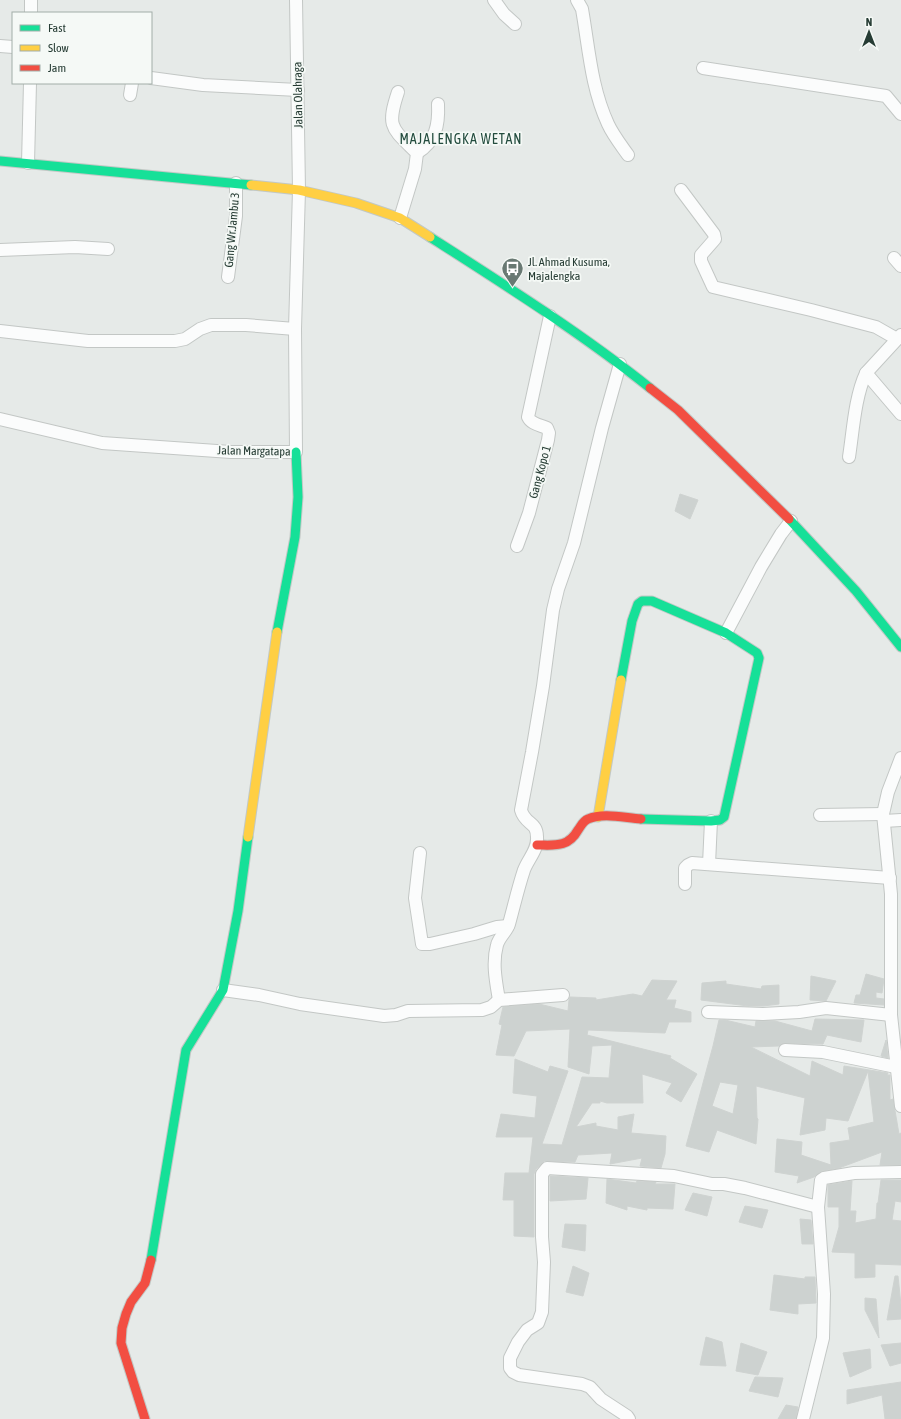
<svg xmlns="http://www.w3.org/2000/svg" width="901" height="1419" font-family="'Asap Condensed',sans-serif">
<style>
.building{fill:#cdd2d0;stroke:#cfd3d1;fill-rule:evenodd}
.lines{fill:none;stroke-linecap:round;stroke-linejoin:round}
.street-casing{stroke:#c3c7c5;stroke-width:14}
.fast-casing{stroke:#c2c8c5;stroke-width:11}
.slow-casing{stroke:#c2c8c5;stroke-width:11}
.jam-casing{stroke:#c2c8c5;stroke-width:11}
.street{stroke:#fbfcfc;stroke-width:12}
.fast{stroke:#16e098;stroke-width:9}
.slow{stroke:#ffcf43;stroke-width:9}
.jam{stroke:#f24e42;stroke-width:9}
.labels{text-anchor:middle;stroke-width:3.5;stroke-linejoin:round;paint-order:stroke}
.street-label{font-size:12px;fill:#263c34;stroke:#f5f9f6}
.poi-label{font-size:12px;fill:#263c34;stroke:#f5f9f6;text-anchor:start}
.quarter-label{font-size:14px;letter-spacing:1px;fill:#234c3e;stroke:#f5f9f6}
</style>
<rect width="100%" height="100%" fill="#e6eae8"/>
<!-- building -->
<g class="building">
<polygon points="680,494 698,500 690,519 675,511"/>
<polygon points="866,974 884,979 882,993 876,992 876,998 884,999 884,1005 854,1003 856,995 860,995"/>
<polygon points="811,976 836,981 826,1001 810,1000"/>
<polygon points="652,980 677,981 666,1000 676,1000 674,1008 691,1012 691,1022 669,1022 665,1033 588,1030 587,1035 671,1056 670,1058 697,1074 681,1102 666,1093 672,1083 642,1074 643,1103 607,1103 600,1101 600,1103 592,1103 576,1127 596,1123 596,1126 618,1130 618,1117 634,1114 631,1133 666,1136 665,1154 661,1168 640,1166 642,1158 610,1164 612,1153 578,1155 575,1162 544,1161 536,1169 534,1174 534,1237 514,1236 514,1200 503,1200 505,1173 529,1173 533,1137 496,1137 501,1114 535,1118 537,1096 513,1093 515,1059 548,1072 550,1066 568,1071 542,1144 562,1145 582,1077 609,1078 612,1045 592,1046 589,1074 568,1067 570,1029 526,1031 514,1056 496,1055 502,1025 499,1024 503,1007 539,1004 568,1011 569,1000 570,997 596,998 596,1000 633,994 642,996"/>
<polygon points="726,981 726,984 761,989 762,986 779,985 779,1004 763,1006 748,1006 701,1000 702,983"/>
<path d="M815 1019 864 1020 861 1042 827 1035 823 1044 785 1043 781 1044 779 1046 751 1047 810 1076 812 1061 843 1075 844 1066 888 1073 887 1075H890V1100L893 1099 899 1134 901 1133V1165H880L882 1152 839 1168 822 1171 814 1177 797 1183 799 1176 775 1172 777 1139 802 1142 801 1155 831 1165 830 1143 850 1140 848 1128 874 1122 868 1071 848 1121 826 1118 825 1130 800 1135 805 1098 756 1086 757 1118 758 1119 756 1144 717 1130 709 1152 686 1146 713 1046 719 1020H725L755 1027 756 1021H775L812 1031ZM720 1082 738 1085 733 1114 712 1106Z"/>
<polygon points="886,1040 888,1058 881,1056"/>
<polygon points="550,1176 588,1178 586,1199 550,1201"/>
<polygon points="607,1179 636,1183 637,1181 656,1182 655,1184 675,1184 673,1209 647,1208 647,1210 627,1206 627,1210 606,1203"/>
<polygon points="881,1180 901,1180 901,1202 895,1201 892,1220 901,1221 901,1265 875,1264 875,1277 855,1278 855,1253 832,1252 839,1227 839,1207 828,1207 828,1185 852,1181 850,1211 856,1211 855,1223 876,1219 877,1203 878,1203"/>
<polygon points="693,1193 712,1197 707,1216 685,1210"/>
<polygon points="745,1206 768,1210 762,1228 739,1222"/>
<polygon points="800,1219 811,1220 813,1244 802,1244"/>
<polygon points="565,1224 586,1225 585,1251 562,1247"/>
<polygon points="573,1266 589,1273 583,1296 566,1292"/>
<polygon points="774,1275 805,1279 805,1277 815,1277 816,1303 798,1304 798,1314 770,1310"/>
<polygon points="895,1276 898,1276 901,1305 901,1319 887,1320"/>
<polygon points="865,1298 876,1299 879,1338 865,1310"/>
<polygon points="706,1337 722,1342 726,1366 700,1365"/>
<polygon points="741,1343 767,1352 758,1375 736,1371"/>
<polygon points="901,1343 901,1363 890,1366 881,1345"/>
<polygon points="870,1349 871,1368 850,1377 843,1353"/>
<polygon points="755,1377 783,1378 778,1397 749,1391"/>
<polygon points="901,1382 901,1419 885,1419 882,1395 847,1404 847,1390"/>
<polygon points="786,1405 798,1407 796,1419 778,1419"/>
</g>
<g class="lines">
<defs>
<g id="street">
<polyline points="494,0 504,14 515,24"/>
<path d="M577 0 582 9C589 49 591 87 608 124 613 135 621 145 628 155"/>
<polyline points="31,13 31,0"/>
<polyline points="0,46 13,47"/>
<polyline points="703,68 886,96 901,114"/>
<polyline points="151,78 203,85 298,90"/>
<path d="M398 92C386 128 392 128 417 153L415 169 400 218"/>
<polyline points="130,95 132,83"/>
<path d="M417 153C436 141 439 125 438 104"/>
<polyline points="28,163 30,83"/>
<polyline points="681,190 714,234 715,239 701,255 701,261 713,287 811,310 876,327 897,339"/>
<polyline points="0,250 75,247 108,249"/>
<polyline points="894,258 901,266"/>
<polyline points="228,277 236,216 236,183"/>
<polyline points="0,331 88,341 175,341 185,339 200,329 211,325 246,325 295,329"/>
<polyline points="901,335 866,373 901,414"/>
<polyline points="0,419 102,443 231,452 296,452 295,329 299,190 296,0"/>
<path d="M849 457C853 431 855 396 866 373"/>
<path d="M517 546 529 513 548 440 549 433 547 428C540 425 531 424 528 417L550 316"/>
<polyline points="726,633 761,567 781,534 791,521"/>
<polyline points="901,758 888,792 883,814 891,894 891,1015 901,1106"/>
<polyline points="820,815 883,814"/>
<polyline points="884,821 901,820"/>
<polyline points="420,853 415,898 422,944 430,944 474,934 497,927 508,926"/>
<polyline points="709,864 711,821"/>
<polyline points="685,884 685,868 688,865 692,863 890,878"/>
<polyline points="223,990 259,995 300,1004 384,1016 396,1015 408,1011 482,1010 491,1007 499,1000 563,995"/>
<path d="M499 1000C496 982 492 963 497 945 499 937 507 931 509 924 514 906 518 888 524 870 528 859 538 850 537 837 537 821 525 825 521 810L532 752 543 686 553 610 558 589 574 543 602 428 620 364"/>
<polyline points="708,1012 763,1014 799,1012 826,1008 891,1015"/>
<polyline points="785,1050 823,1052 896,1067"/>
<polyline points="629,1419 627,1416 601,1399 590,1387 582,1384 519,1375 513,1372 510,1368 510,1358 518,1342 527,1330 538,1323 542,1312 544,1262 542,1237 542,1174 547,1168 674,1176 712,1184 724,1184 745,1188 818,1207"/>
<polyline points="803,1419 823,1338 824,1294 818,1207 821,1180 824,1178 854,1173 901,1172"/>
</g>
<g id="fast">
<polyline points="0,161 251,185"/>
<path d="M430 237C505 285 581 333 650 388"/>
<polyline points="789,519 856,591 901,647"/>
<polyline points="277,632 295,537 298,497 296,452"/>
<polyline points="621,680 632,621 638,604 642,601 652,601 726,633 757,653 759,658 724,817 720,820 711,821 641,819"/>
<polyline points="151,1260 186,1050 223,990 238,911 248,837"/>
</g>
<g id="slow">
<polyline points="251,185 299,190 356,203 400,218 430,237"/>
<polyline points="598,817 621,680"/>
<polyline points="248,837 277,632"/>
</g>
<g id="jam">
<polyline points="650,388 678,410 789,519"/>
<path d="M537 845C554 845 568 848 578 830 581 826 583 821 588 819 603 812 625 818 641 819"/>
<polyline points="145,1419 121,1343 122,1328 126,1314 131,1302 145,1283 151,1260"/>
</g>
</defs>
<!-- street casing -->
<use href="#street" class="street-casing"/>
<!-- fast casing -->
<use href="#fast" class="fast-casing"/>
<!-- slow casing -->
<use href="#slow" class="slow-casing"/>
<!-- jam casing -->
<use href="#jam" class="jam-casing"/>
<!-- street -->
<use href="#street" class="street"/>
<!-- fast -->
<use href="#fast" class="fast"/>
<!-- slow -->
<use href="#slow" class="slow"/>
<!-- jam -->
<use href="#jam" class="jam"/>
</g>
<!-- icons -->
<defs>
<symbol id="bus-pin" viewBox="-11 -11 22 30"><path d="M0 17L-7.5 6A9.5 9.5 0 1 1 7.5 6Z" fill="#697973" stroke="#f5f9f6"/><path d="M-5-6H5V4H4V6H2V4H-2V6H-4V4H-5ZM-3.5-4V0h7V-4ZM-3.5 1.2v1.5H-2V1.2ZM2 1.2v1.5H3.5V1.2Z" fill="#fff"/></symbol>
</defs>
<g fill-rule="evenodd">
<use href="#bus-pin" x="500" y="256" width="25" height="34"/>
</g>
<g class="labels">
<!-- street labels -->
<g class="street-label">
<text transform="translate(298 95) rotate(-91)" y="4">Jalan Olahraga</text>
<text transform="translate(232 230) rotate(-85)" y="4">Gang Wr.Jambu 3</text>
<text transform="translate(254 451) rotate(1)" y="4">Jalan Margatapa</text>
<text transform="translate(540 472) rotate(-75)" y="4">Gang Kopo 1</text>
</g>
<!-- poi labels -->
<g class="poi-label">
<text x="528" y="266">Jl. Ahmad Kusuma,<tspan x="528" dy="14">Majalengka</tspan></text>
</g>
<!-- quarter labels -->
<g class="quarter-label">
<text x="461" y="144">MAJALENGKA WETAN</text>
</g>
</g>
<!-- legend -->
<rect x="12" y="12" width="140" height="72" fill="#f5f9f6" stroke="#a2ada8"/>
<rect x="20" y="25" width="20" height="6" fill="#16e098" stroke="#a2ada8"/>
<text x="48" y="32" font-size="12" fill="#263c34">Fast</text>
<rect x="20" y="45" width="20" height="6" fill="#ffcf43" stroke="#a2ada8"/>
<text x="48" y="52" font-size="12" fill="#263c34">Slow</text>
<rect x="20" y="65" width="20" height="6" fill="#f24e42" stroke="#a2ada8"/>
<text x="48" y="72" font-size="12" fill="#263c34">Jam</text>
<!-- north arrow -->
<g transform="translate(869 32)" stroke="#f5f9f6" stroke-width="3" paint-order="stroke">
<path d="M0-3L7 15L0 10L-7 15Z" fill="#263c34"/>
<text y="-6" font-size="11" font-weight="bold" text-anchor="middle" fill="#263c34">N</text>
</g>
</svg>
